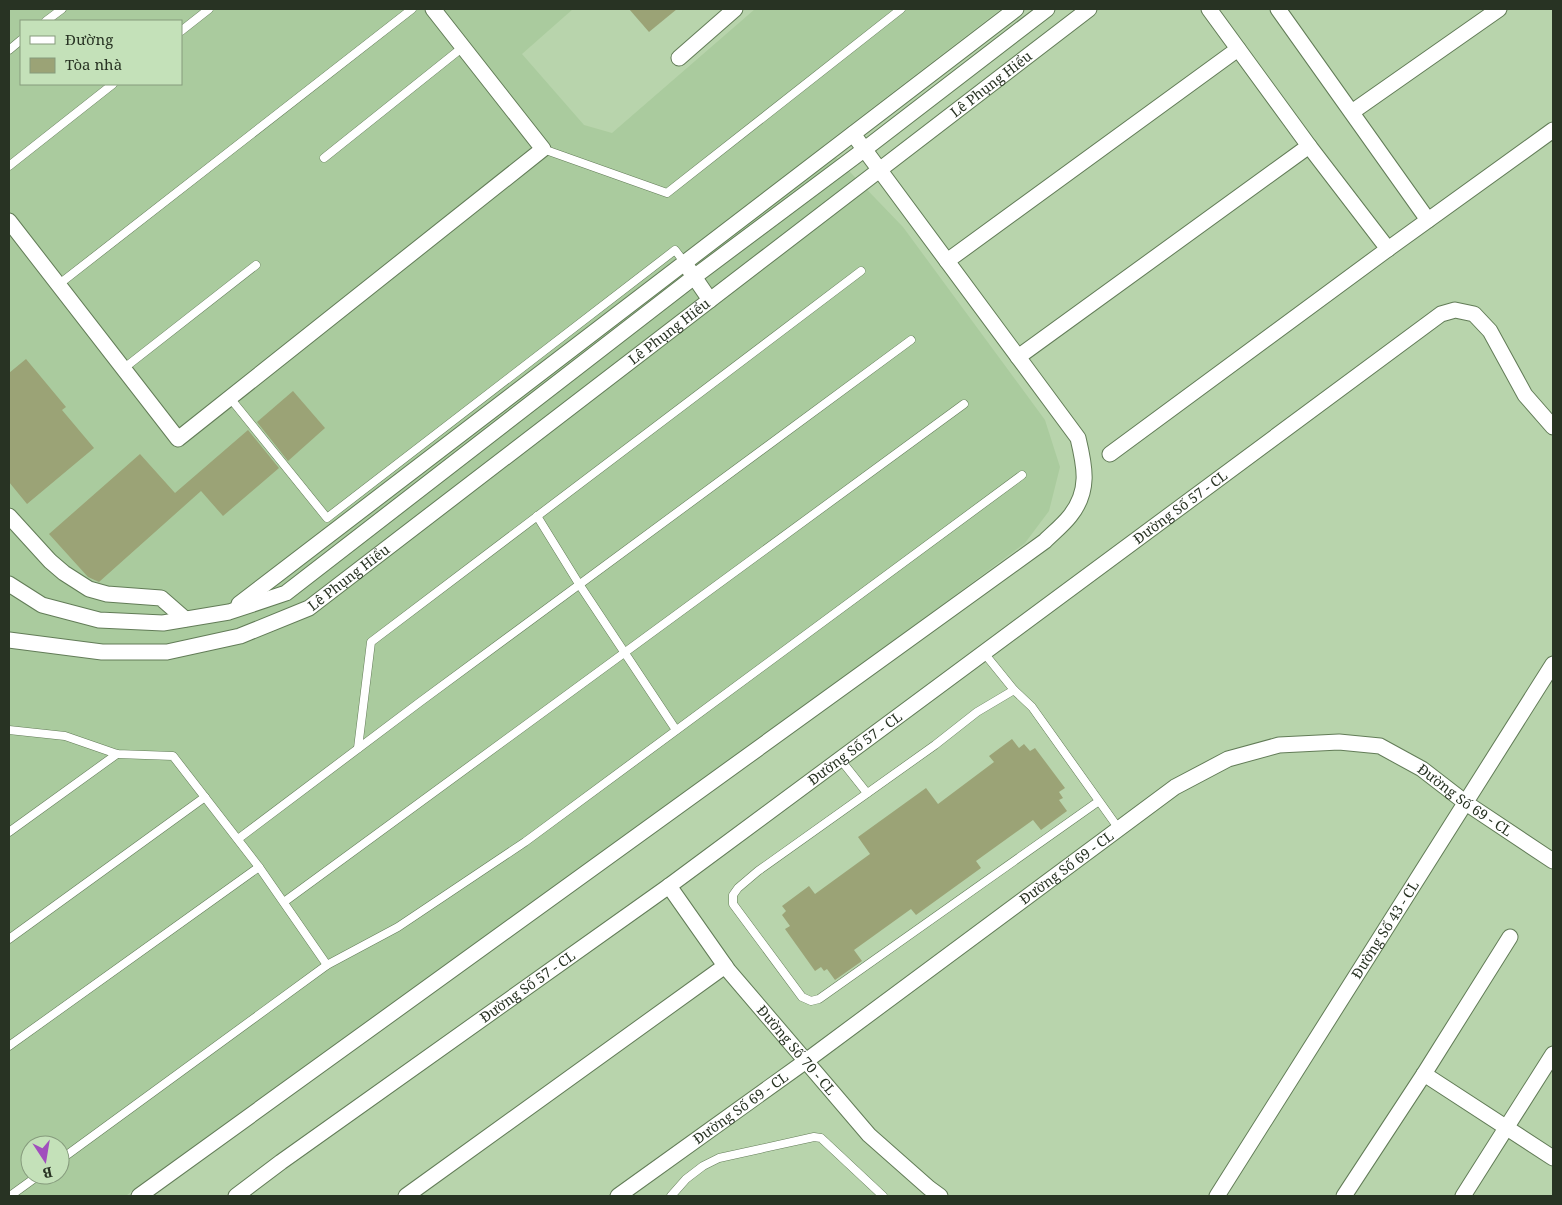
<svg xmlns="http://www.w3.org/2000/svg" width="1562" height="1205" font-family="'Noto Serif',serif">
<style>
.built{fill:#aacb9e;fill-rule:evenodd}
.building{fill:#9ba376}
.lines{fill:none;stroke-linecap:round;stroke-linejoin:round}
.lane-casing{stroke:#627c57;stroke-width:9}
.street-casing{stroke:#627c57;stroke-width:17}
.lane{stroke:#fff;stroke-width:8}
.street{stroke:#fff;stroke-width:15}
.labels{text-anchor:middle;stroke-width:4;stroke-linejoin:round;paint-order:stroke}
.street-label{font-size:14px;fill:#283323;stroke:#c4e1b9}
</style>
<rect width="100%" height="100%" fill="#b8d4ac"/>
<!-- built -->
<path class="built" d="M9 9H573L522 54 584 125 612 133 755 9H1001L824 145 903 227 1045 420 1060 467 1049 511 1025 543 797 713 134 1189 126 1196H9ZM21 21H181V84H21ZM30 1145H60V1175H30Z"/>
<!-- building -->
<g class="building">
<polygon points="629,9 677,9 649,32"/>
<polygon points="26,359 66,407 62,410 94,448 27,504 9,482 9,373"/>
<polygon points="293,391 325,428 288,461 257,422"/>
<polygon points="248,430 279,468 223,516 201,491 99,582 88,577 49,534 140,454 175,493"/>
<polygon points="1012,739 1019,748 1024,744 1030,751 1035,748 1065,788 1059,792 1063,798 1059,800 1067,811 1041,830 1033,820 976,861 981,868 916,915 911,909 854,950 862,961 835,980 827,969 824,971 821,967 815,971 785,929 790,926 782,915 786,911 782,906 809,886 815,894 870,854 858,837 926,788 938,804 994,762 989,756"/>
</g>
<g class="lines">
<defs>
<g id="lane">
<polyline points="46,21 62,9"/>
<polyline points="181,31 209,9"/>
<polyline points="9,50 21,40"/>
<polyline points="543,149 667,193 901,9"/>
<polyline points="324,158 463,47"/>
<polyline points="9,166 113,84"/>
<polyline points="58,285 412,9"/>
<polyline points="123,369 256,265"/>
<polyline points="230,398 327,518 675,250 685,263"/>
<polyline points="537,516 579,584 676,730"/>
<polyline points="984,653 1014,690"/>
<polyline points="9,730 65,736 117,754 173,756 259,867 327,965"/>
<polyline points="358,748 371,642 861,271"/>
<polyline points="840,759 867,793"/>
<polyline points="1099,801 819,999 811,1001 802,997 733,904 733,895 738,888 758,871 935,745 977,712 1014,690 1032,707 1119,829"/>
<polyline points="9,832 117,754"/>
<polyline points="238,839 420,702 911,340"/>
<polyline points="284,902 964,404"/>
<polyline points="9,939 205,797"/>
<polyline points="9,1046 259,867"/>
<polyline points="60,1160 327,965 398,927 525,842 1022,475"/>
<polyline points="10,1196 39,1175"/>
<polyline points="671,1196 686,1179 703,1166 719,1158 814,1137 821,1138 883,1196"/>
</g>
<g id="street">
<polyline points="1209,9 1309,146 1388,249"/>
<polyline points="1278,9 1428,220"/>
<polyline points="679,58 735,9"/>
<polyline points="1352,112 1499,9"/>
<polyline points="9,221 178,439 543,149 433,9"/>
<polyline points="947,261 1238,49"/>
<polyline points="688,268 710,300"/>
<polyline points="1018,357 1309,146"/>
<polyline points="1110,454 1388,249 1553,130"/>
<polyline points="9,516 50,561 64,573 89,589 107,594 161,598 185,619"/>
<polyline points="9,584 42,605 99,620 163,623 229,612 286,593 694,277 865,149 1047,9"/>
<polyline points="239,604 1016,9"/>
<path id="s1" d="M9 640 102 652H167L240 636 309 608 1089 9"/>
<path id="s2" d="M669 886 728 970 869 1135 929 1188 940 1196"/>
<polyline points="1424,1074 1553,1158"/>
<path d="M139 1196 1045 541C1053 533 1063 525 1070 516 1090 491 1085 467 1078 438L853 134"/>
<path id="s3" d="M236 1196 281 1162 669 886 1441 314 1455 310 1474 314 1490 331 1525 395 1553 427"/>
<polyline points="406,1196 725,966"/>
<path id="s4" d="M618 1196 806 1061 1175 787 1228 759 1279 745 1339 742 1380 746 1422 769 1466 803 1553 861"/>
<path id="s5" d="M1217 1196 1553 664"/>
<polyline points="1344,1196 1424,1074 1510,937"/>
<polyline points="1463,1196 1553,1054"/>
</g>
</defs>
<!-- lane casing -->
<use href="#lane" class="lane-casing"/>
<!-- street casing -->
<use href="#street" class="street-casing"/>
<!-- lane -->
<use href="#lane" class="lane"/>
<!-- street -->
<use href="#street" class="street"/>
</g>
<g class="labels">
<!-- street labels -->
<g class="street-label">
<text dy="5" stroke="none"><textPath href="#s1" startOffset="1168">Lê Phụng Hiểu</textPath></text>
<text dy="5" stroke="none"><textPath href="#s1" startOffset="762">Lê Phụng Hiểu</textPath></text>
<text dy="5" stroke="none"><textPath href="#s3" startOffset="1169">Đường Số 57 - CL</textPath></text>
<text dy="5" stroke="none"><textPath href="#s1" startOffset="358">Lê Phụng Hiểu</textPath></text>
<text dy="5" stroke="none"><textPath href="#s3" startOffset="764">Đường Số 57 - CL</textPath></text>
<text dy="5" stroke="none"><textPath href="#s4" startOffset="1006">Đường Số 69 - CL</textPath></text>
<text dy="5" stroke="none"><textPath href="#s4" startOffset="556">Đường Số 69 - CL</textPath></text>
<text dy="5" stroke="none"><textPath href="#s5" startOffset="315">Đường Số 43 - CL</textPath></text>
<text dy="5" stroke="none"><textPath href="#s3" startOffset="359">Đường Số 57 - CL</textPath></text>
<text dy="5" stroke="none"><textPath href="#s2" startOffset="208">Đường Số 70 - CL</textPath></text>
<text dy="5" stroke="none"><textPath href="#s4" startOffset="151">Đường Số 69 - CL</textPath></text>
</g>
</g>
<!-- border -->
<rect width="1562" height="1205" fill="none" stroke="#283323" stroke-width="20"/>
<!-- legend -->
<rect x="20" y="20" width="162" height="65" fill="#c4e1b9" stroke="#869b7d"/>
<rect x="30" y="36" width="25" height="8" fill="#ffffff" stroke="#869b7d"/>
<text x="65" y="45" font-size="15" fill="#283323">Đường</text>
<rect x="30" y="58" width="25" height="15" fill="#9ba376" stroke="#869b7d"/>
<text x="65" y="70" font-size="15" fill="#283323">Tòa nhà</text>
<!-- north arrow -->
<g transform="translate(45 1160) rotate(168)"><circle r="24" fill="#c4e1b9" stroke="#869b7d"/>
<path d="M0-4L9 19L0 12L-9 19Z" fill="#a14ebd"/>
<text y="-8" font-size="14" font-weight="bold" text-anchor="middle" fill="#283323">B</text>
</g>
</svg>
